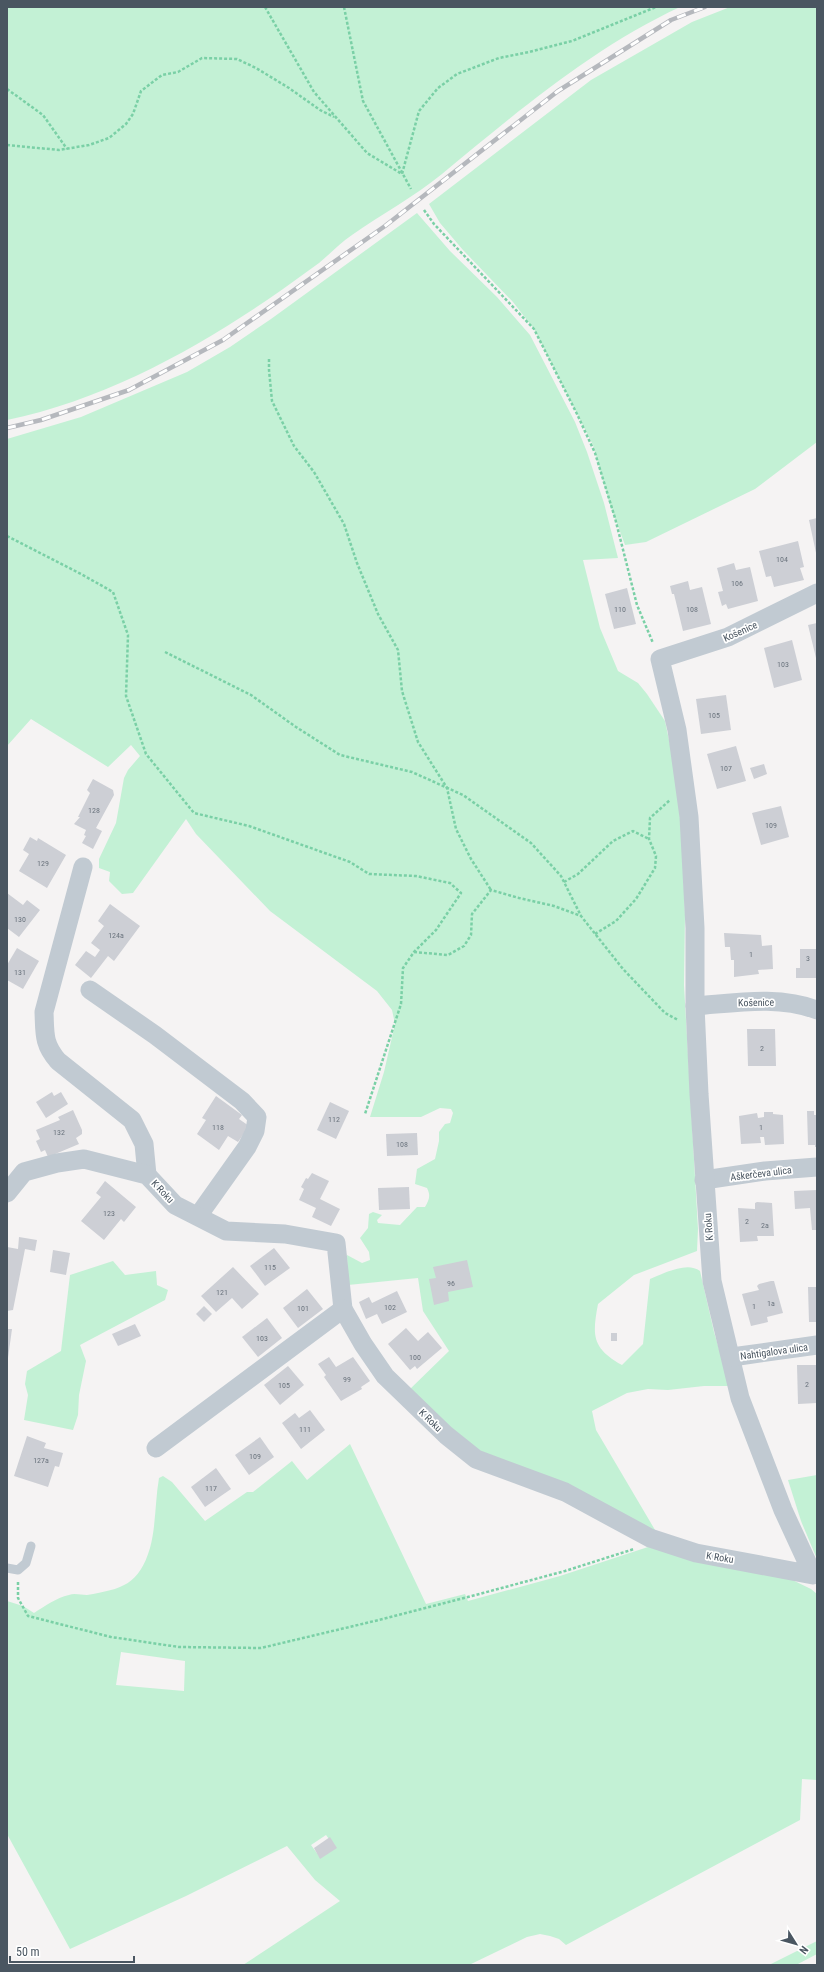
<svg xmlns="http://www.w3.org/2000/svg" width="824" height="1972" font-family="'Roboto Condensed',sans-serif">
<style>
.green{fill:#c3f1d5;fill-rule:evenodd}
.building{fill:#cdcfd5}
.lines{fill:none;stroke-linecap:round;stroke-linejoin:round}
.path{stroke:#7ad0a6;stroke-width:2.5;stroke-dasharray:3 2;stroke-linecap:butt}
.lane{stroke:#c1cad2;stroke-width:9}
.street{stroke:#c1cad2;stroke-width:19}
.rail-casing{stroke:#b5b8bd;stroke-width:4.5}
.rail{stroke:#fff;stroke-width:3;stroke-dasharray:9;stroke-linecap:butt}
.labels{text-anchor:middle;stroke-width:3.5;stroke-linejoin:round;paint-order:stroke}
.number-label{font-size:8px;fill:#6b747e}
.street-label{font-size:10px;fill:#4a5661;stroke:#fff}
</style>
<rect width="100%" height="100%" fill="#f5f3f3"/>
<!-- green -->
<g class="green">
<path d="M7 7H680C592 48 516 113 442 174 414 197 382 214 352 235 340 243 330 254 319 263 307 272 295 280 283 289 200 347 107 399 7 420Z"/>
<polygon points="730,7 817,7 817,442 755,489 646,542 625,545 609,502 593,445 534,329 513,302 463,250 440,223 429,204 591,80 692,22"/>
<path d="M417 213 450 251 497 297 530 335 575 422 587 452 604 503 618 558 583 560 600 628 618 671 638 683 647 694 665 721 676 773 682 841 685 915 684 985 698 1229 697 1251 634 1275 598 1304C592 1336 592 1348 622 1365L643 1344 650 1279C665 1273 687 1261 700 1271L714 1332 730 1386H704L668 1390 648 1389 627 1393 592 1411 596 1430 658 1535 469 1449 408 1391 449 1351 423 1311 418 1278 348 1285 347 1255 362 1263 370 1260 369 1252 360 1238 368 1228 369 1214 373 1212 382 1215 377 1220 378 1223 400 1225 417 1207H425C429 1200 431 1196 427 1188L415 1184 417 1169 435 1159 439 1141V1132L445 1124 450 1123 453 1113 451 1109 440 1108 421 1117H370L384 1072 395 1024 392 1010 377 991 270 911 196 834 186 819 133 893 122 894 109 881 110 872 99 868V859L116 823 124 778 128 770 140 756 131 745 108 767 31 719 7 746V439L81 417 187 372 230 347 271 319Z"/>
<polygon points="113,1261 125,1275 156,1271 157,1285 168,1290 165,1300 80,1345 86,1361 79,1395 78,1415 73,1430 24,1420 28,1395 25,1384 27,1371 61,1351 70,1275"/>
<path d="M350 1444 426 1604 465 1594 468 1601 560 1576 651 1546 780 1574 811 1589 817 1594V1780L802 1779 800 1820 566 1945 559 1939 550 1936 540 1934 527 1937 469 1965H243L340 1901 315 1880 287 1846 186 1896 70 1949 7 1834V1601L23 1606 34 1613C45 1606 56 1598 69 1595 74 1593 81 1595 87 1595 122 1589 139 1585 150 1548 156 1526 155 1501 159 1478L163 1476 172 1482 205 1521 247 1492H253L292 1461 307 1480ZM121 1652 185 1661 184 1691 116 1685ZM326 1835 334 1846 319 1856 311 1845Z"/>
<polygon points="817,1475 817,1559 801,1521 788,1480"/>
<polygon points="817,1941 817,1954 796,1965 769,1965"/>
</g>
<!-- building -->
<g class="building">
<polygon points="817,518 817,553 816,553 809,520"/>
<polygon points="798,541 804,567 800,568 804,580 774,587 771,576 766,577 759,551"/>
<polygon points="734,563 736,570 750,567 758,601 728,609 726,604 722,606 718,592 723,591 717,568"/>
<polygon points="688,581 690,590 702,587 711,624 683,631 674,594 672,594 670,586"/>
<polygon points="627,588 636,624 614,629 605,594"/>
<polygon points="817,623 817,658 816,658 808,625"/>
<polygon points="792,640 802,680 774,688 764,648"/>
<polygon points="726,695 731,730 701,734 696,699"/>
<polygon points="736,746 746,781 717,789 707,754"/>
<polygon points="764,764 767,774 754,779 750,768"/>
<polygon points="93,779 113,790 114,795 96,828 102,831 93,849 82,843 86,836 84,835 86,830 74,824 80,817 78,817 90,793 87,790"/>
<polygon points="781,806 789,837 761,845 752,813"/>
<polygon points="30,837 37,841 38,838 66,855 47,888 19,871 29,854 23,850"/>
<polygon points="7,893 23,905 27,900 40,910 19,937 7,928"/>
<polygon points="110,904 140,926 114,961 108,956 91,978 75,965 86,951 95,957 100,950 91,943 104,926 98,921"/>
<polygon points="724,933 761,935 762,946 772,945 773,969 758,970 759,974 734,977 734,960 731,960 730,947 725,947"/>
<polygon points="17,948 39,961 23,989 7,980 7,965"/>
<polygon points="800,949 817,949 817,978 796,978 796,968 800,968"/>
<polygon points="747,1029 775,1029 776,1066 748,1066"/>
<polygon points="52,1092 54,1096 61,1092 68,1104 46,1118 36,1102"/>
<polygon points="216,1096 242,1115 239,1119 249,1126 238,1142 228,1136 219,1150 197,1134 206,1120 202,1118"/>
<polygon points="330,1102 349,1111 336,1139 317,1130"/>
<polygon points="73,1110 82,1130 82,1134 76,1138 79,1144 48,1157 45,1150 41,1152 36,1141 40,1139 36,1130 60,1120 58,1117"/>
<polygon points="807,1111 814,1111 814,1115 817,1115 817,1147 815,1147 815,1145 808,1145"/>
<polygon points="764,1112 773,1112 773,1114 783,1115 784,1144 765,1145 764,1137 760,1137 761,1143 741,1144 739,1116 757,1113 758,1118 764,1117"/>
<polygon points="417,1133 418,1155 387,1156 386,1134"/>
<polygon points="312,1173 329,1181 320,1199 340,1209 331,1226 312,1217 316,1208 299,1200 304,1189 301,1187 306,1178 308,1179"/>
<polygon points="105,1181 136,1207 124,1222 121,1219 104,1240 81,1221 101,1197 96,1193"/>
<polygon points="409,1187 410,1209 379,1210 378,1188"/>
<polygon points="817,1190 817,1230 812,1230 810,1208 795,1209 794,1191"/>
<polygon points="757,1202 772,1203 774,1236 757,1236 758,1241 740,1242 738,1208 755,1209 755,1203"/>
<polygon points="19,1237 37,1240 35,1251 25,1249 13,1310 7,1311 7,1247 18,1249"/>
<polygon points="274,1248 290,1268 265,1286 250,1266"/>
<polygon points="53,1250 70,1253 66,1275 50,1272"/>
<polygon points="467,1260 473,1287 448,1292 449,1301 434,1305 429,1279 436,1278 433,1267"/>
<polygon points="233,1267 259,1294 242,1309 232,1298 216,1312 201,1296"/>
<polygon points="771,1281 774,1281 783,1313 767,1317 768,1322 751,1326 742,1294 759,1290 757,1286 759,1284"/>
<polygon points="808,1287 817,1287 817,1322 809,1322"/>
<polygon points="307,1289 323,1309 298,1328 283,1308"/>
<polygon points="397,1291 407,1312 382,1324 377,1314 366,1319 359,1302 369,1297 372,1303"/>
<polygon points="204,1306 212,1314 204,1322 196,1314"/>
<polygon points="267,1318 282,1338 258,1357 242,1337"/>
<polygon points="135,1324 141,1336 118,1346 112,1334"/>
<polygon points="406,1328 418,1341 428,1332 442,1348 417,1369 415,1366 410,1370 388,1344"/>
<polygon points="7,1329 12,1329 8,1358 7,1358"/>
<rect x="611" y="1333" width="6" height="8"/>
<polygon points="329,1357 336,1367 353,1357 370,1381 361,1387 362,1389 341,1401 324,1377 326,1375 318,1364"/>
<polygon points="797,1365 817,1365 817,1403 798,1404"/>
<polygon points="288,1366 304,1385 280,1405 264,1385"/>
<polygon points="310,1410 325,1430 301,1449 282,1423 295,1413 299,1418"/>
<polygon points="27,1436 46,1443 44,1448 63,1453 59,1467 55,1466 48,1487 14,1476"/>
<polygon points="260,1437 274,1457 249,1475 235,1455"/>
<polygon points="216,1468 231,1489 205,1507 191,1487"/>
<polygon points="330,1837 337,1848 320,1859 314,1848"/>
</g>
<g class="lines">
<!-- path -->
<g class="path">
<polyline points="265,7 314,92 367,153 402,174 419,111 438,88 457,74 499,58 529,52 572,41 656,7"/>
<polyline points="344,7 363,101 411,189"/>
<polyline points="7,89 43,115 67,149"/>
<polyline points="7,145 59,150 89,145 109,138 126,124 133,114 141,91 162,75 178,72 202,58 237,59 256,68 289,88 320,110 334,117"/>
<polyline points="424,210 434,224 534,329 577,414 595,453 615,518 637,605 653,643"/>
<polyline points="269,359 269,370 272,401 294,446 314,472 344,524 357,563 378,614 398,650 402,691 418,742 447,788 456,829 471,859 491,890"/>
<polyline points="7,536 81,574 113,592 128,635 126,696 146,754 194,813 249,826 350,862 369,874 416,876 450,883 461,893 436,930 414,952 403,968 401,1004 365,1114"/>
<polyline points="165,652 251,695 296,727 340,755 412,772 463,795 531,843 561,876 581,916"/>
<polyline points="564,882 578,874 613,841 633,831 649,839"/>
<polyline points="595,934 616,921 636,899 655,868 656,856 649,839 650,818 670,800"/>
<polyline points="414,952 448,955 464,946 471,935 472,914 491,890 519,898 554,906 581,916 623,969 665,1013 678,1020"/>
<polyline points="18,1582 18,1598 28,1616 111,1637 179,1647 261,1648 383,1619 483,1593 565,1571 634,1549"/>
</g>
<!-- lane -->
<polyline class="lane" points="7,1568 18,1570 26,1563 31,1546"/>
<!-- street -->
<g class="street">
<path d="M83 867 44 1012C45 1033 43 1044 58 1061L132 1120 144 1144 147 1175"/>
<polyline points="90,990 155,1035 242,1101 257,1117 255,1131 247,1147 198,1216"/>
<path d="M695 1006C735 1003 778 995 817 1010"/>
<polyline points="704,1180 765,1171 817,1167"/>
<polyline points="7,1193 24,1172 57,1163 84,1159 147,1175 175,1205 226,1231 285,1234 336,1243 343,1309 363,1344 385,1376 446,1435 476,1459 565,1492 650,1538 696,1553 813,1575 783,1510 740,1398 712,1281 699,1094 695,1006 695,928 689,817 677,730 660,659 728,637 817,593"/>
<polyline points="732,1357 817,1345"/>
<polyline points="156,1448 343,1309"/>
</g>
<defs>
<polyline id="rail" points="7,428 41,420 129,390 223,340 385,226 558,91 671,20 705,7"/>
</defs>
<!-- rail casing -->
<use href="#rail" class="rail-casing"/>
<!-- rail -->
<use href="#rail" class="rail"/>
</g>
<g class="labels">
<!-- number labels -->
<g class="number-label">
<text x="782" y="562">104</text>
<text x="737" y="586">106</text>
<text x="620" y="612">110</text>
<text x="692" y="612">108</text>
<text x="783" y="667">103</text>
<text x="714" y="718">105</text>
<text x="726" y="771">107</text>
<text x="94" y="813">128</text>
<text x="771" y="828">109</text>
<text x="43" y="866">129</text>
<text x="20" y="922">130</text>
<text x="116" y="938">124a</text>
<text x="751" y="957">1</text>
<text x="808" y="961">3</text>
<text x="20" y="975">131</text>
<text x="762" y="1051">2</text>
<text x="334" y="1122">112</text>
<text x="218" y="1130">118</text>
<text x="761" y="1130">1</text>
<text x="59" y="1135">132</text>
<text x="402" y="1147">108</text>
<text x="109" y="1216">123</text>
<text x="747" y="1224">2</text>
<text x="765" y="1228">2a</text>
<text x="270" y="1270">115</text>
<text x="451" y="1286">96</text>
<text x="222" y="1295">121</text>
<text x="771" y="1306">1a</text>
<text x="754" y="1309">1</text>
<text x="390" y="1310">102</text>
<text x="303" y="1311">101</text>
<text x="262" y="1341">103</text>
<text x="415" y="1360">100</text>
<text x="347" y="1382">99</text>
<text x="807" y="1387">2</text>
<text x="284" y="1388">105</text>
<text x="305" y="1432">111</text>
<text x="255" y="1459">109</text>
<text x="41" y="1463">127a</text>
<text x="211" y="1491">117</text>
</g>
<!-- street labels -->
<g class="street-label">
<text transform="translate(740 631) rotate(-24)" y="4">Košenice</text>
<text transform="translate(756 1002) rotate(-1)" y="4">Košenice</text>
<text transform="translate(761 1173) rotate(-7)" y="4">Aškerčeva ulica</text>
<text transform="translate(163 1191) rotate(47)" y="4">K Roku</text>
<text transform="translate(708 1227) rotate(-94)" y="4">K Roku</text>
<text transform="translate(774 1351) rotate(-8)" y="4">Nahtigalova ulica</text>
<text transform="translate(431 1420) rotate(44)" y="4">K Roku</text>
<text transform="translate(720 1557) rotate(9)" y="4">K Roku</text>
</g>
</g>
<!-- border -->
<rect width="824" height="1972" fill="none" stroke="#4a5661" stroke-width="16"/>
<!-- north arrow -->
<g transform="translate(796 1944) rotate(127)" stroke="#ffffff" stroke-width="3" paint-order="stroke">
<path d="M0-3L7 15L0 10L-7 15Z" fill="#4a5661"/>
<text y="-6" font-size="11" font-weight="bold" text-anchor="middle" fill="#4a5661">N</text>
</g>
<!-- scale -->
<path d="M10 1956v6h124v-6" fill="none" stroke="#4a5661" stroke-width="2"/>
<text x="16" y="1956" font-size="12" fill="#4a5661" stroke="#ffffff" stroke-width="3" paint-order="stroke">50 m</text>
</svg>
